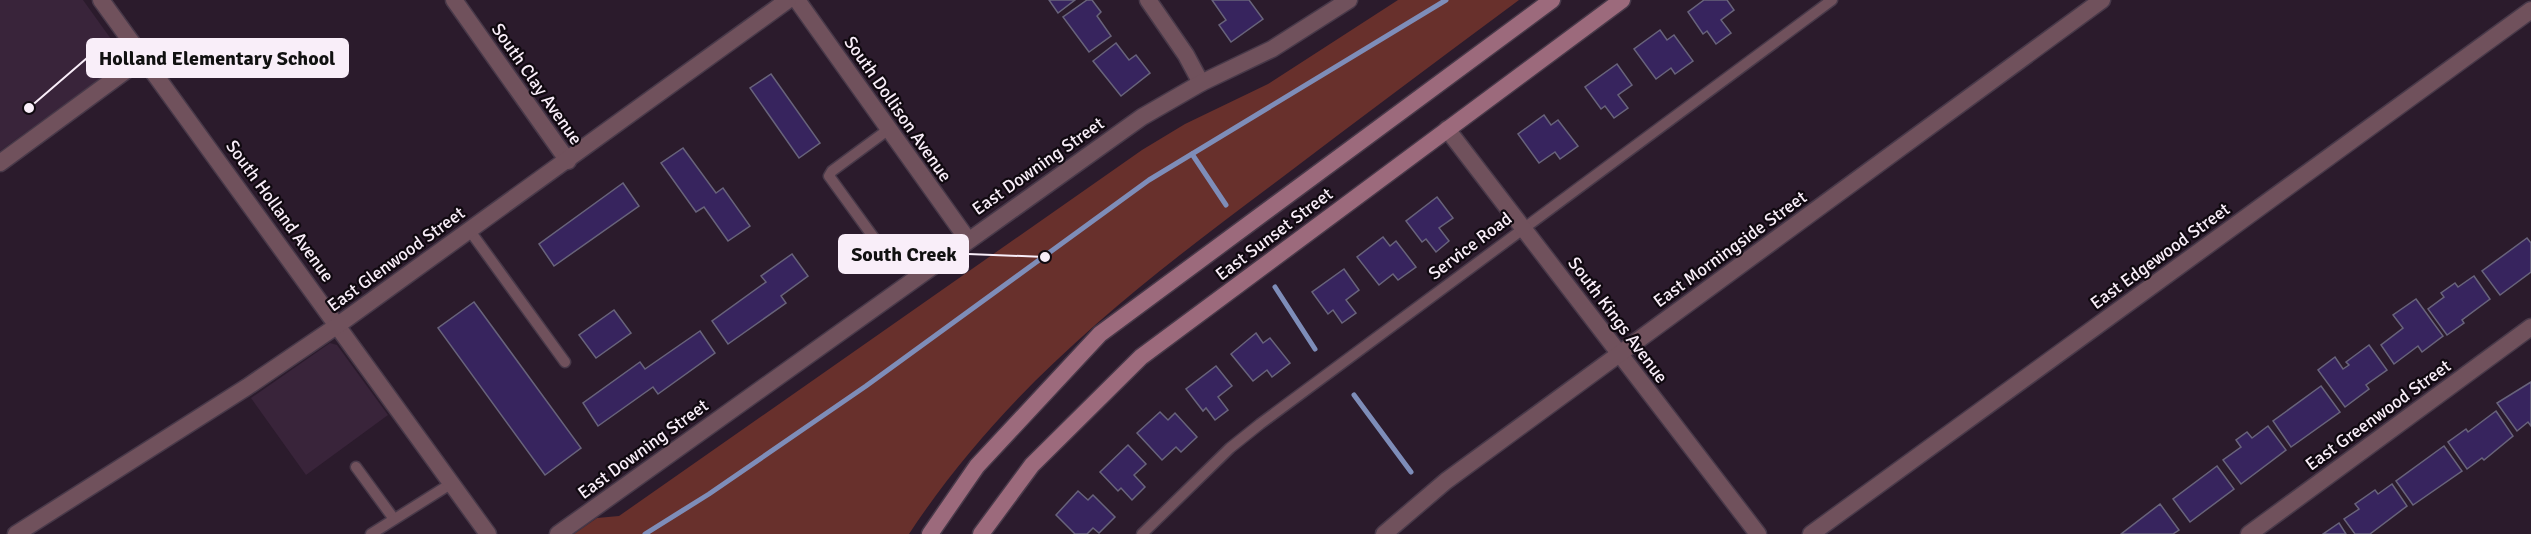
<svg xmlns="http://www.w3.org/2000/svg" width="2531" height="534" font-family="Signika,sans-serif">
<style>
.built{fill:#39243a}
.green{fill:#68302c}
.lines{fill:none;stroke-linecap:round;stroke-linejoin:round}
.stream{stroke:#7e8db9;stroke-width:5}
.building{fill:#37245e;stroke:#68637b;stroke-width:1.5}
.service-casing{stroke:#483949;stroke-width:13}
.minor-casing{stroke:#483949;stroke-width:19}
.secondary-casing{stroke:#483949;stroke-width:19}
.service{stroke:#70515c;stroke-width:10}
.minor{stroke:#70515c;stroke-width:16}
.secondary{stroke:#9c6a7c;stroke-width:16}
.labels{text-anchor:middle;stroke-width:4.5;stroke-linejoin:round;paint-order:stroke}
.street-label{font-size:18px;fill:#f9eef9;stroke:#100910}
.leader{fill:none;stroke:#f9eef9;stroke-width:2}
.callout-dot{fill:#f9eef9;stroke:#100910;stroke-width:2}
.callout{fill:#f9eef9;stroke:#f9eef9;stroke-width:2}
.callout-label{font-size:20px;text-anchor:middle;font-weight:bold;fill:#111}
</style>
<rect width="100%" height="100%" fill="#2b1b2c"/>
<!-- built -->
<g class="built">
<polygon points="0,0 83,0 116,46 120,57 117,66 0,151"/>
<polygon points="330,343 337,345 388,415 306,475 251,398"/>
</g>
<!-- green -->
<path class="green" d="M1398 0H1519C1439 59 1359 119 1280 179 1138 285 1008 384 909 534H574L597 518 619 516 1142 150 1185 124 1268 84Z"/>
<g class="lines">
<!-- stream -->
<g class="stream">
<polyline points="1192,154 1226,205"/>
<polyline points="1275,287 1315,349"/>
<polyline points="1354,395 1411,472"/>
<polyline points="645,534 709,494 866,386 1149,180 1446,0"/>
</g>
</g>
<!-- building -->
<g class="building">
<polygon points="1049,0 1075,0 1058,13"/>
<polygon points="1087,0 1092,0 1101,12 1097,16 1111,36 1089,52 1063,17"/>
<polygon points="1212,0 1249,0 1263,19 1231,42 1219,25 1226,20"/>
<polygon points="1704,0 1727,0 1734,10 1721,20 1731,33 1716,44 1707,31 1703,34 1688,12"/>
<polygon points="1660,30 1667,40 1674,35 1693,61 1675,74 1671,68 1656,79 1634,49"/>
<polygon points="1116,43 1129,60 1136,55 1150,73 1121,96 1093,61"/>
<polygon points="1617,64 1632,85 1618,95 1628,108 1614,118 1605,106 1601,109 1585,87"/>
<polygon points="771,74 820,143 799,158 750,88"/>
<polygon points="1544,115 1551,125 1558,120 1578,146 1560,159 1555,152 1539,163 1518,134"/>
<polygon points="683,148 716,193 723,188 750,226 728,241 704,207 696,212 661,163"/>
<polygon points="623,183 639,206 554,266 539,244"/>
<polygon points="1437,197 1453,218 1439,228 1449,241 1436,252 1426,239 1422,242 1406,221"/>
<polygon points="1383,237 1390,246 1396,241 1416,267 1398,280 1393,274 1379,285 1357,257"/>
<polygon points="2527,238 2531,243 2531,272 2500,295 2482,271"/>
<polygon points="792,254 808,276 781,296 786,303 728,344 712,321 766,282 761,276"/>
<polygon points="1344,269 1359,290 1346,300 1356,313 1342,323 1333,310 1328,314 1312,292"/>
<polygon points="2474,276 2490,299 2462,320 2464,323 2447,335 2428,309 2444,297 2441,293 2455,283 2458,287"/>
<polygon points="2416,299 2443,336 2422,352 2418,346 2394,364 2381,345 2403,328 2393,315"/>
<polygon points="474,302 581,448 545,475 438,328"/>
<polygon points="614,310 631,333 596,358 579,335"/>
<polygon points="700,331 715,353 658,394 653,387 598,426 583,403 640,362 645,369"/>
<polygon points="1256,333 1263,343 1270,338 1290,363 1272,377 1267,370 1253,381 1231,354"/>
<polygon points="2369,345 2387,370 2366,385 2369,389 2345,407 2318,370 2335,357 2343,369 2349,365 2346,362"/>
<polygon points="1216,366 1232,386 1218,397 1228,410 1215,420 1206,408 1203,411 1186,389"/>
<polygon points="2531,382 2531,426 2528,422 2517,431 2497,403"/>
<polygon points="2321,386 2340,412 2291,447 2273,421"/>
<polygon points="2496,411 2513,436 2484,460 2482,458 2467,469 2448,442 2466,429 2468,432"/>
<polygon points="1160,412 1168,420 1175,413 1197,437 1181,452 1176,447 1162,460 1137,433"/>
<polygon points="2268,426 2286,450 2241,484 2223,460 2241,447 2236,440 2247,432 2252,438"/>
<polygon points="1128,445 1146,464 1134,475 1145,487 1132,500 1121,488 1118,491 1100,472"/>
<polygon points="2444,446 2462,471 2413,505 2396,481"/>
<polygon points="2217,466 2234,489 2190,522 2173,499"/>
<polygon points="2392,484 2407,506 2370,534 2355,534 2344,519 2359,509 2355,504 2375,490 2378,494"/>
<polygon points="1078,491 1088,500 1093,495 1115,517 1099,533 1093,528 1087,534 1075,534 1056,515"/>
<polygon points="2160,504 2179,530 2173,534 2121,534"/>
<polygon points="2339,523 2346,534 2323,534"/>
</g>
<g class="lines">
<defs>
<g id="service">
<polyline points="889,129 832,171 829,176 890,260"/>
<polyline points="470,231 565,362"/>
<polyline points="356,467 394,519"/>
<polyline points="371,534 452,483"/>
<polyline points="1142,534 1230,448 1260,424 1832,0"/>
</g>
<g id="minor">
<polyline points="101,0 488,534"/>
<polyline points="454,0 568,161"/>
<polyline points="797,0 968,240"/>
<polyline points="1148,0 1186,55 1201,83"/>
<polyline points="1447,129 1758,534"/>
<polyline points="0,163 143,58"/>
<polyline points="16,534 247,387 338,325 788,0"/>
<polyline points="558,534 1142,117 1201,83 1272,49 1349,0"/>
<polyline points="1384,534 1446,481 2102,0"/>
<polyline points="1811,534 2531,10"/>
<polyline points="2249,534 2531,327"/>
</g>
<g id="secondary">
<polyline points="930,534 977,466 1100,334 1552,0"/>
<polyline points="981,534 1032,465 1141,357 1622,0"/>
</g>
</defs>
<!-- service casing -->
<use href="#service" class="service-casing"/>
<!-- minor casing -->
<use href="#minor" class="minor-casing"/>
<!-- secondary casing -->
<use href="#secondary" class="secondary-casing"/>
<!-- service -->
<use href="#service" class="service"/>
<!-- minor -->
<use href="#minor" class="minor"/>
<!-- secondary -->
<use href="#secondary" class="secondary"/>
</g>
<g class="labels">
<!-- street labels -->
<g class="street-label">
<text transform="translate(537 84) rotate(55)" y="6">South Clay Avenue</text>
<text transform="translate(898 109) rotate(55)" y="6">South Dollison Avenue</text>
<text transform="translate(1038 166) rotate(-35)" y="6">East Downing Street</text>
<text transform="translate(280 211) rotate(54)" y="6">South Holland Avenue</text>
<text transform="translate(1274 234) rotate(-37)" y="6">East Sunset Street</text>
<text transform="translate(1470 246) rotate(-37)" y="6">Service Road</text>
<text transform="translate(1730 249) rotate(-36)" y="6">East Morningside Street</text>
<text transform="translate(2160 256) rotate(-36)" y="6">East Edgewood Street</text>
<text transform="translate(396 259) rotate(-36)" y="6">East Glenwood Street</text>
<text transform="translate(1618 320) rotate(53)" y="6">South Kings Avenue</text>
<text transform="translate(2378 415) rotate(-36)" y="6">East Greenwood Street</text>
<text transform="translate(643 449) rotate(-36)" y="6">East Downing Street</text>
</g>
</g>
<!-- callouts -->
<path class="leader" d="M29 108L87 58M1045 257L968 254"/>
<g class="callout-dot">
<circle cx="29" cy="108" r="6"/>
<circle cx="1045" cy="257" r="6"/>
</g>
<g class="callout">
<rect x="87" y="39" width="261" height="38" rx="6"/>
<rect x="839" y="235" width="129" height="38" rx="6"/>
</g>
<g class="callout-label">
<text x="217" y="65">Holland Elementary School</text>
<text x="904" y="261">South Creek</text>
</g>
</svg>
